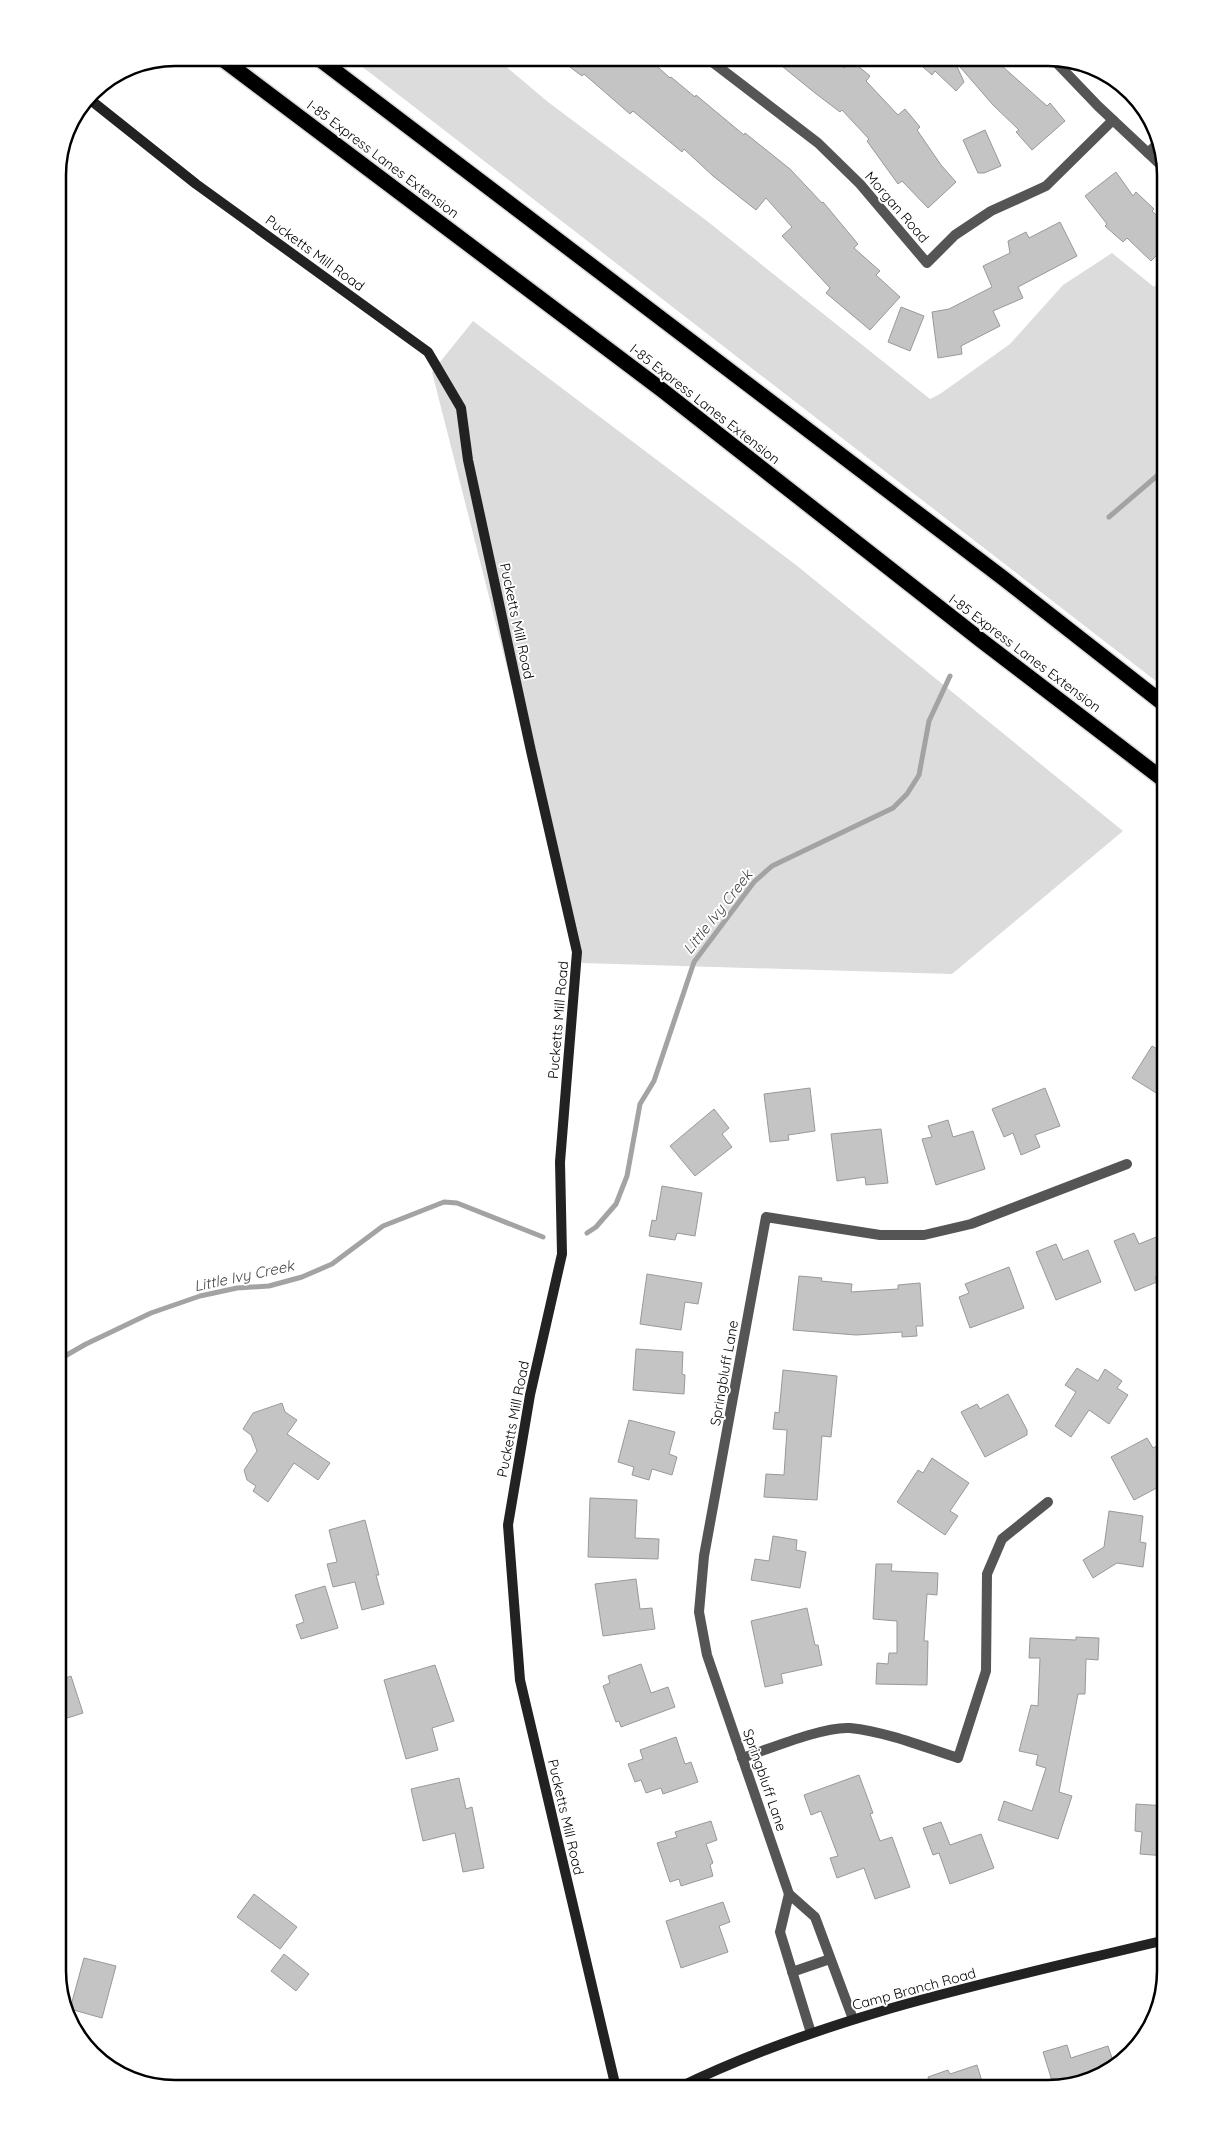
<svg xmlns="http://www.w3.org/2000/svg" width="1223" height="2146" font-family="Quicksand,sans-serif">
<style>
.green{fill:#dcdcdc}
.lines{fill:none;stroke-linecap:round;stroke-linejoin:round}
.stream{stroke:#a3a3a3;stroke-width:5}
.building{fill:#c4c4c4;stroke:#999}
.highway-casing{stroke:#dbdbdb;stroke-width:18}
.lane{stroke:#555;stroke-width:10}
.street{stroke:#555;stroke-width:10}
.secondary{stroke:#222;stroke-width:10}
.highway{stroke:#000;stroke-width:15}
.labels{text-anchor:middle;stroke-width:4;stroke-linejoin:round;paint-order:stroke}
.street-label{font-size:14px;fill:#000;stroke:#fff}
.water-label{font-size:15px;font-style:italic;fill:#444;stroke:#fff}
.rim{fill:none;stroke:#000;stroke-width:2.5}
</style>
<rect width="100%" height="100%" fill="#fff"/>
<!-- green -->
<g class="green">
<polygon points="351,58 496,58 548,102 707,221 930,399 940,394 1010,344 1063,285 1112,253 1154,287 1165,273 1165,688"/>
<polygon points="473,321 796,565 1123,831 952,974 582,963 432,372"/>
</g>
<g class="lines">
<!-- stream -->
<g class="stream">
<polyline points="1109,517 1165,469"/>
<polyline points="587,1233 596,1227 616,1204 627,1176 640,1104 654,1081 694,962 754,882 772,866 893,808 907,794 919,775 929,721 950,676"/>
<polyline points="58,1360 86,1344 151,1313 200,1296 237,1288 269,1286 302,1277 332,1264 383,1226 444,1202 457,1203 543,1237"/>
</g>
</g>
<!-- building -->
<g class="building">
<polygon points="558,58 648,58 670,78 671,77 695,97 696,95 744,135 745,133 790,169 822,203 823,202 858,244 854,248 880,271 876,275 900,297 870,330 826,293 830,288 782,236 792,227 766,198 756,210 713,176 684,149 682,152 633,111 630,114 584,74 582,76"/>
<polygon points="772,58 832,58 844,68 851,60 870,76 866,81 898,115 905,109 920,127 917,130 941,165 956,182 928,208 902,181 898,184 867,141 869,139 842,110 840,112 815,93"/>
<polygon points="913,58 993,58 1047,106 1050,103 1065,121 1032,150 1016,132 1019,130 993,105 954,60 964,82 956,91 935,71 932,75"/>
<polygon points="985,130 1001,166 984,173 978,173 963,140"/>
<polygon points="1116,172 1133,196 1136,192 1154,209 1152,211 1166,224 1166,246 1151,261 1127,238 1123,242 1105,226 1107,224 1085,196"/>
<polygon points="1060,222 1077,256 1018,287 1023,298 993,311 1000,326 961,346 962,354 938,358 932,312 949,309 992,287 983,266 1010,253 1008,241 1026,232 1029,238"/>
<polygon points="901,307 924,316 910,351 888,342"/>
<polygon points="1152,1046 1166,1054 1166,1099 1132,1078"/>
<polygon points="810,1088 815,1131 788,1135 789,1140 770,1142 764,1094"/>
<polygon points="1045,1088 1060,1126 1035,1135 1040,1147 1021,1155 1013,1133 1004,1137 992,1109"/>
<polygon points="714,1109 729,1128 722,1134 732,1147 695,1176 670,1146"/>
<polygon points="948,1120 953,1137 973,1131 985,1169 936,1185 922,1139 932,1137 928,1126"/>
<polygon points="881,1129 888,1183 866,1185 865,1177 837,1181 831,1134"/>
<polygon points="662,1186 702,1193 695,1236 677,1233 675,1240 649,1236 652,1220 656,1221"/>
<polygon points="1134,1233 1139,1244 1166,1233 1166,1273 1155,1277 1157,1282 1135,1291 1114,1241"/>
<polygon points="1056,1244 1063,1260 1088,1250 1101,1282 1056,1300 1036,1252"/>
<polygon points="1009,1267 1024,1308 970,1328 959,1297 969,1293 965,1284"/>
<polygon points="647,1274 702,1283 698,1304 685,1302 681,1330 640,1324"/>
<polygon points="799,1276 822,1278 821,1281 852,1284 851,1292 898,1289 898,1285 920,1283 923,1326 916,1326 917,1336 902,1337 902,1332 856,1335 793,1330"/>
<polygon points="636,1349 683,1352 682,1374 685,1375 684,1394 633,1390"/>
<polygon points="1077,1368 1098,1381 1105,1369 1122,1381 1117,1388 1128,1395 1109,1424 1089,1410 1071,1437 1055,1426 1076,1392 1065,1385"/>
<polygon points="783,1370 837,1376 831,1437 822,1436 817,1500 764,1497 766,1474 784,1475 787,1430 773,1429 775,1412 779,1413"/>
<polygon points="1008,1394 1027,1430 1027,1435 985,1457 961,1412 977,1404 980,1409"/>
<polygon points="282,1403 285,1412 297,1420 287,1434 330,1463 318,1480 294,1463 268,1502 253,1491 256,1486 247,1480 244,1470 257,1451 251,1435 243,1429 253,1413"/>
<polygon points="629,1420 675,1432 669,1454 677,1457 672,1475 652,1469 649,1480 632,1475 634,1467 618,1462"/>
<polygon points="1147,1438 1153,1448 1160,1444 1166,1455 1166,1483 1134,1500 1111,1457"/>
<polygon points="932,1458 969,1483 950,1511 958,1516 945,1535 897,1502 918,1470 923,1473"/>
<polygon points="590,1498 637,1500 635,1538 659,1539 658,1559 588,1557"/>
<polygon points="1109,1511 1143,1516 1140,1542 1146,1543 1143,1567 1117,1563 1093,1578 1083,1560 1104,1547"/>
<polygon points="365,1520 379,1575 376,1575 384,1604 362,1610 355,1582 333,1587 327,1564 337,1562 329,1530"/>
<polygon points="773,1536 797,1540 796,1550 806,1552 800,1588 751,1580 755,1559 769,1561"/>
<polygon points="876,1564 892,1564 891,1571 938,1573 937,1595 927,1594 924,1641 928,1641 927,1685 876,1684 877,1663 888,1664 889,1653 897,1653 897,1621 873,1619"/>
<polygon points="636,1579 640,1609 652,1608 655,1629 603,1636 595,1584"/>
<polygon points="325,1586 338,1628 301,1639 296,1625 304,1622 295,1595"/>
<polygon points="807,1608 815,1645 818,1645 822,1665 781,1674 783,1683 765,1687 751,1621"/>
<polygon points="1076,1637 1099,1638 1098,1660 1086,1659 1085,1694 1078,1694 1059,1792 1072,1796 1058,1839 998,1820 1004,1801 1032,1811 1046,1768 1036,1765 1038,1755 1019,1751 1031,1705 1038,1706 1040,1658 1029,1658 1030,1638 1076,1640"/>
<polygon points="641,1664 651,1693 668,1687 675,1707 621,1727 619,1721 616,1722 603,1686 610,1683 608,1676"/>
<polygon points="435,1665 454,1721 432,1728 438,1750 406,1759 384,1680"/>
<polygon points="71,1676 83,1713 58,1721 58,1681"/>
<polygon points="676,1737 685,1764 691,1762 698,1782 663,1794 661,1788 646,1793 641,1780 635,1782 628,1764 643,1759 640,1750"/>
<polygon points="859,1775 873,1813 870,1814 880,1841 892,1837 910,1887 875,1899 864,1868 837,1878 830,1858 838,1856 821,1811 811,1815 804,1795"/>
<polygon points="459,1778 466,1809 472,1807 484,1868 463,1872 455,1833 423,1841 411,1789"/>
<polygon points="1136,1804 1166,1806 1166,1856 1140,1854 1142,1832 1135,1831"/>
<polygon points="711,1821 717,1840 706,1844 713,1863 710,1865 713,1876 681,1886 679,1879 670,1882 657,1843 677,1837 675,1832"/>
<polygon points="941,1822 950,1845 981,1834 994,1868 950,1884 939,1853 933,1855 923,1828"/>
<polygon points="254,1894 297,1927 280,1949 237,1917"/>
<polygon points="723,1902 730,1922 719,1926 728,1952 681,1968 666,1921"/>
<polygon points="284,1954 309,1974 296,1991 271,1971"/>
<polygon points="84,1958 116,1966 102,2018 70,2009"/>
<polygon points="1067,2045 1071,2058 1108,2046 1114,2064 1100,2076 1054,2087 1043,2052"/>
<polygon points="977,2065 984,2088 914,2088 914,2085 929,2081 928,2077 948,2070 950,2074"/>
</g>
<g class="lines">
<defs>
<g id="highway">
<polyline points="221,58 662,390 982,641 1165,781"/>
<polyline points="318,58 1003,578 1165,705"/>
</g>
</defs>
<!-- highway casing -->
<use href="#highway" class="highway-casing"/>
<!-- lane -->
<polyline class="lane" points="1148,153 1158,143"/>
<!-- street -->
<g class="street">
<polyline points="707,58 818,143 860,184 927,263 955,235 991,211 1046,186 1113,120"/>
<polyline points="1052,58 1098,106 1164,168"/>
<path d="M742 1758C769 1749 824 1726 850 1728 887 1732 924 1747 958 1758L986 1671 987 1574 1002 1539 1048 1502"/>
<polyline points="789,1894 707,1655 699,1612 704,1556 766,1217 880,1235 924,1235 971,1224 1127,1164"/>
<polyline points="792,1972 830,1959"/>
<polyline points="811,2033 780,1932 789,1894 815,1917 853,2019"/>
</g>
<!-- secondary -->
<g class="secondary">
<polyline points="88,98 196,184 428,352 461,408 468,460 531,751 577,952 560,1162 562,1254 530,1395 508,1525 520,1680 616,2088"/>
<path d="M678 2088C831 2013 1001 1980 1165 1940"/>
</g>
<!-- highway -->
<use href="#highway" class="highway"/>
</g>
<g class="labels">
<!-- street labels -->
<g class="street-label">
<text transform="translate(383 159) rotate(37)" y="5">I-85 Express Lanes Extension</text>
<text transform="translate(897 207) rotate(49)" y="5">Morgan Road</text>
<text transform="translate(315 253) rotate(36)" y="5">Pucketts Mill Road</text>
<text transform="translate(705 404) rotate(38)" y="5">I-85 Express Lanes Extension</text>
<text transform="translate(517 621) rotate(78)" y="5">Pucketts Mill Road</text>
<text transform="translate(1025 653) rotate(37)" y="5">I-85 Express Lanes Extension</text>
<text transform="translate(558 1020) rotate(-85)" y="5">Pucketts Mill Road</text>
<text transform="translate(724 1373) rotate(-80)" y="5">Springbluff Lane</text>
<text transform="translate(513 1419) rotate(-79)" y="5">Pucketts Mill Road</text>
<text transform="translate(765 1780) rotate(71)" y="5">Springbluff Lane</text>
<text transform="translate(566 1817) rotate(77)" y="5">Pucketts Mill Road</text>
<text transform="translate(914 1989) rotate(-15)" y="5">Camp Branch Road</text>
</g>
<!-- water labels -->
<g class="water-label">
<text transform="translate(718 912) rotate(-52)" y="5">Little Ivy Creek</text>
<text transform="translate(244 1276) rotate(-12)" y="5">Little Ivy Creek</text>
</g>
</g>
<!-- crop -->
<path d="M0 0H1223V2146H0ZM175 66H1048A109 109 0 0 1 1157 175V1971A109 109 0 0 1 1048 2080H175A109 109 0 0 1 66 1971V175A109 109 0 0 1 175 66Z" fill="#fff" fill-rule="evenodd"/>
<path class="rim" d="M175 66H1048A109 109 0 0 1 1157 175V1971A109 109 0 0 1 1048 2080H175A109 109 0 0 1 66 1971V175A109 109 0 0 1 175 66Z"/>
</svg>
